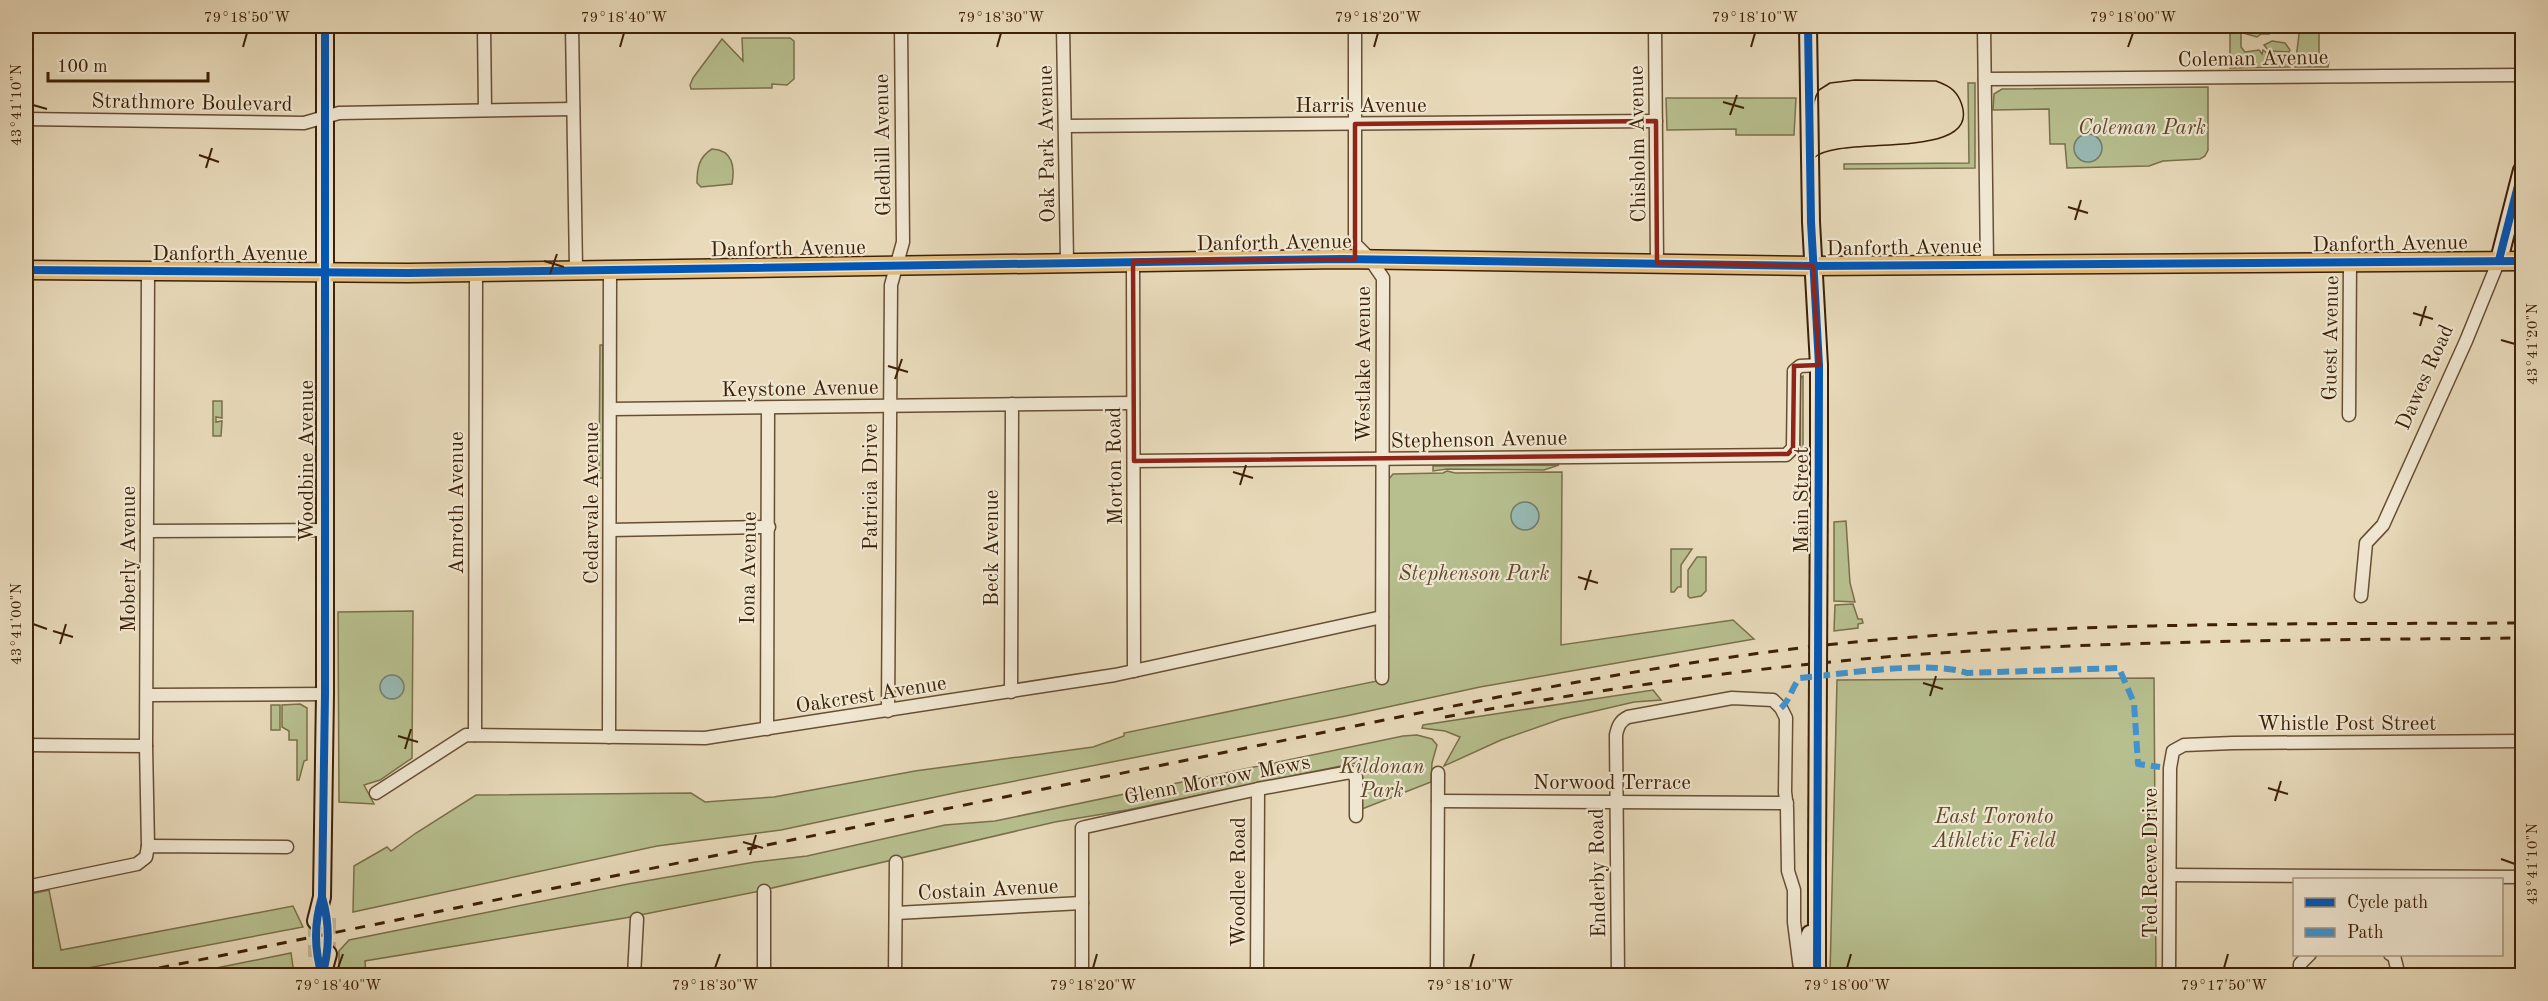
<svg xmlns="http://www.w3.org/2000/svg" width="2548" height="1001" font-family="'Old Standard TT',serif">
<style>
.green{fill:#b7bf8f;stroke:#7a704a;stroke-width:1.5}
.water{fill:#98bab4;stroke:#747c6e;stroke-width:1.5}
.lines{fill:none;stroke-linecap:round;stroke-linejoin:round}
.secondary-tunnel{stroke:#c6b596;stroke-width:16;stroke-dasharray:16 8;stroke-linecap:butt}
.street-casing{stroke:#684e32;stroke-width:15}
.secondary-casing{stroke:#3d2005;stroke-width:20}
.primary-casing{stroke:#3d2005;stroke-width:21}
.street{stroke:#f0e7d2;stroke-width:12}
.secondary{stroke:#f0e7d2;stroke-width:16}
.primary{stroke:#e4bd7d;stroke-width:18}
.tram{stroke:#3d2005;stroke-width:1.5}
.rail{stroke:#3d2005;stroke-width:3;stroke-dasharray:10 10;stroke-linecap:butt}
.secondary-bridge-casing{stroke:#3d2005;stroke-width:20;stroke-linecap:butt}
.secondary-bridge{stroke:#f0e7d2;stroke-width:16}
.quiet{stroke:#3f94d1;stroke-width:6;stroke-dasharray:12 6;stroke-linecap:butt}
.cycleway-casing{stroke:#f0e7d2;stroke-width:11}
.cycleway{stroke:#0057b8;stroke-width:8}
.marked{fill:none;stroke:#8f2418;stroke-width:4.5;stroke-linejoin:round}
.ticks{fill:none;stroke:#3d2005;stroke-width:2}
.labels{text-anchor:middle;stroke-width:4.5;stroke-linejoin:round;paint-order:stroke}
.street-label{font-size:21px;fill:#3d2005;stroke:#f0e7d2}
.park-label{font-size:21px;font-style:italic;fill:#5c4828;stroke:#f0e7d2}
.neatline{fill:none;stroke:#3d2005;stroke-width:2}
.ticks-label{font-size:15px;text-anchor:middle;fill:#3d2005}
</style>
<rect width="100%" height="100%" fill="#e8daba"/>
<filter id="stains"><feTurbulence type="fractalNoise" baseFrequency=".00333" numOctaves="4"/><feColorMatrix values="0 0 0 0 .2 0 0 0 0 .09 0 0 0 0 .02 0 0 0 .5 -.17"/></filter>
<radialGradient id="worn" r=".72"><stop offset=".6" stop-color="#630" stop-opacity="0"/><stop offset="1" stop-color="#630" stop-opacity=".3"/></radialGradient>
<!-- green -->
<g class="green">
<polygon points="2230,26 2241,26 2241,47 2245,52 2259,50 2262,54 2263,50 2268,54 2291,54 2290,67 2230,68"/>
<polygon points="2243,26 2269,26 2269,34 2261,34 2257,37 2243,33"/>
<polygon points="2300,26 2302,29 2311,31 2312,26 2319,26 2319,60 2329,61 2328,67 2295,67"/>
<polygon points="742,38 790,38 794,41 794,79 787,85 772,84 772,88 691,89 690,85 693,78 722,39 743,61"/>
<polygon points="2272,41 2285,43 2290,50 2289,52 2269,51 2264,45"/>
<polygon points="1968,83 1975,83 1975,168 1844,169 1844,164 1969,163"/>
<polygon points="2208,87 2208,150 2205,156 2200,159 2163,161 2149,166 2067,168 2065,144 2050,144 2049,109 1993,110 1994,94 2002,89"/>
<polygon points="1666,98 1796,98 1794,135 1736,135 1736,129 1667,130"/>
<path d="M712 149C733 150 735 167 732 184L701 187 697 183C697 168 699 157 712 149Z"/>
<polygon points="600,345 603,345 603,478 599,478"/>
<polygon points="1803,376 1803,464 1800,464 1800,382 1801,377"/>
<polygon points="213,401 222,401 222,418 216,417 216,422 222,421 221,436 213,436"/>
<polygon points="1559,465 1544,470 1447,469 1433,471 1433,466"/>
<polygon points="1447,471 1455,473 1562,472 1561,645 1733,620 1754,639 1480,687 1346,716 959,792 781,830 657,846 353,912 354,866 387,847 391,851 416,833 476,795 691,793 705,802 774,797 915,771 1093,747 1124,736 1124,733 1387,679 1388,480 1393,474 1443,473"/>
<polygon points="1846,521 1850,583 1855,602 1834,601 1834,522"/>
<polygon points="1671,549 1692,549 1681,565 1681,587 1678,587 1674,592 1671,592"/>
<polygon points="1697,557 1706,557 1706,591 1701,596 1690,598 1688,596 1688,570"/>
<polygon points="1853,604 1858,619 1862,619 1863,623 1858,624 1858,628 1834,631 1835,605"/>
<polygon points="413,611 412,758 380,780 364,785 374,804 339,802 338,612"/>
<polygon points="2154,678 2156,975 1830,975 1837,680"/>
<polygon points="1653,690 1661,700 1634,702 1561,719 1501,740 1444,766 1460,737 1445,731 1422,728 1423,725"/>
<polygon points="300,704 307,708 307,760 304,761 299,780 297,780 297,740 289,740 289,731 282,727 282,705"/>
<rect x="271" y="705" width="9" height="25"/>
<path d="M1417 735 1432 739 1437 745 1432 763 1431 782 1362 809C1357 794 1363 777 1355 763L1127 810 1055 822 755 892 625 918 365 961 366 975 339 976V951L349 940 628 884 755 862 807 856 945 825 995 821 1403 736Z"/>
<polygon points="49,890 61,950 293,906 303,927 51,975 26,975 26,895"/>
<polygon points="291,953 294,974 181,975"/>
</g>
<!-- water -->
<g class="water">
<circle cx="2088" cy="148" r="14"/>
<circle cx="1525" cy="516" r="14"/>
<circle cx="392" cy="687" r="12"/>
</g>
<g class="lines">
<!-- secondary-tunnel -->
<g class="secondary-tunnel">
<polyline points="328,918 328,954"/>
<polyline points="316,921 316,957"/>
</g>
<defs>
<g id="street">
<polyline points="484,26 485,110"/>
<polyline points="572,26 576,269"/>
<polyline points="1063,26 1067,261"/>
<polyline points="1355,26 1355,244 1370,259 1383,278 1382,678"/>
<polyline points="1655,26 1657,263"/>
<polyline points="1984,26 1987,264"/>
<polyline points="1985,79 2522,75"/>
<polyline points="26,119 304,123 339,113 573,109"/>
<polyline points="1066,126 1656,121"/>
<polyline points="1133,261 1134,671"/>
<polyline points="611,409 1133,403"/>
<polyline points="2349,415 2350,261"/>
<polyline points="1134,461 1786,455 1793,448 1794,371 1800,366 1819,365"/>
<polyline points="26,474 26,494"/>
<polyline points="610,530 769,527"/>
<polyline points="147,531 324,530"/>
<polyline points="2361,596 2366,543 2383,525 2466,341 2499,260"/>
<polyline points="1011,692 1012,404"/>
<polyline points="147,695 325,694"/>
<polyline points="888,711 891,285 903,242 901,26"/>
<polyline points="767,729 768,408"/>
<polyline points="475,735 476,271"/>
<polyline points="609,737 610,269"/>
<polyline points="26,745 146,746"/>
<polyline points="376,793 466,735 705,738 1115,675 1382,617"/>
<polyline points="1438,801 1787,803"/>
<polyline points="148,846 146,746 148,271"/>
<polyline points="2170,875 2522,877"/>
<polyline points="26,887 137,864 146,857 148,846 287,847"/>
<polyline points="896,913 1082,903"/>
<polyline points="2390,954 2394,956 2399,976"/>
<polyline points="634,976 637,919"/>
<polyline points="764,976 764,891"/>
<polyline points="895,976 896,862"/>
<polyline points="1082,976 1082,828 1085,827 1258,789 1350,772 1356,777 1356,816"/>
<polyline points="1257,976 1258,789"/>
<polyline points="1437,976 1438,773"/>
<path d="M1618 976 1616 735C1618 726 1620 721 1628 717L1732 698 1773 700 1781 708 1786 718 1785 792 1787 808 1788 871 1794 890V922L1800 969"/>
<polyline points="2169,976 2170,768 2173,751 2184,745 2233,743 2522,741"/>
<polyline points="2300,976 2300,964 2310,954"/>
</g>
<g id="secondary">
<polyline points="1808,26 1811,222 1819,365 1819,480"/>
<polyline points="2499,260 2522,170"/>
<polyline points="316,921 322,897 325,694 325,26"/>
<polyline points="322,976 328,954"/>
<polyline points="1801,976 1810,934"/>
<polyline points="1817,976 1817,862"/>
</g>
<polyline id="primary" points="26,270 408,273 1343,259 1813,266 2522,261"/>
</defs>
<!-- street casing -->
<use href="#street" class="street-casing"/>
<!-- secondary casing -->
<use href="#secondary" class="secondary-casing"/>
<!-- primary casing -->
<use href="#primary" class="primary-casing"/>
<!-- street -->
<use href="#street" class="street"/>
<!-- secondary -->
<use href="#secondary" class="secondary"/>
<!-- primary -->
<use href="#primary" class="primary"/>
<!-- tram -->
<path class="tram" d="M1814 976 1817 387 1808 174C1809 168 1810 163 1814 158 1839 133 1988 164 1960 100 1955 89 1947 85 1936 81L1855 80 1830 83 1819 90C1808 109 1812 135 1812 157V208L1821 357 1819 976"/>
<!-- rail -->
<g class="rail">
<path d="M1445 717C1595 690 1746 668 1898 656 2106 640 2314 640 2522 638"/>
<path d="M120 976 1513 694C1655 667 1797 644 1942 635 2135 622 2329 624 2522 623"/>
</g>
<defs>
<polyline id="secondary-bridge" points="1817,862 1819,480"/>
</defs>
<!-- secondary-bridge casing -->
<use href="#secondary-bridge" class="secondary-bridge-casing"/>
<!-- secondary-bridge -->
<use href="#secondary-bridge" class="secondary-bridge"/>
<!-- quiet -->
<path class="quiet" d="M1781 708C1791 699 1791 688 1800 678 1841 674 1932 660 1967 673L2119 668 2134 703 2138 764 2160 767"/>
<defs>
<g id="cycleway">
<polyline points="1808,26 1811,222 1819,365 1817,976"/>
<polyline points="2499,260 2522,170"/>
<polyline points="26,270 408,273 1343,259 1813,266 2522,261"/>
<path d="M322 976C314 948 314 924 322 897L325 694V26"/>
<path d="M322 976C330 949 330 924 322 897"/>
</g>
</defs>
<!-- cycleway casing -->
<use href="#cycleway" class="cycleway-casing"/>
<!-- cycleway -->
<use href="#cycleway" class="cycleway"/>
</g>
<!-- marked area -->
<path class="marked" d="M1656 121 1657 263 1813 266 1819 365 1794 366 1793 448 1788 454 1134 461 1133 261 1355 259V124Z"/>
<!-- ticks -->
<path class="ticks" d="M243 47 247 33M620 47 624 33M997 47 1001 33M1374 47 1378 33M1751 47 1755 33M2128 47 2133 33M1723 102 1744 108M33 105 47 109M1730 115 1737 95M199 155 219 162M206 168 212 148M2068 207 2088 213M2075 220 2081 200M544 261 564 267M550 274 557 254M2413 313 2433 319M2420 326 2426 306M2501 340 2515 344M888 366 908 372M895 379 902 359M1233 472 1253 478M1240 485 1246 465M1578 577 1598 583M1585 590 1591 570M33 624 47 629M53 631 73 637M60 644 66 624M1923 683 1943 689M1930 696 1936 676M398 736 418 742M405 749 411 729M2268 788 2288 794M2275 801 2281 781M743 842 763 848M750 855 756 835M2501 859 2515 864M338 968 343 954M715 968 720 954M1093 968 1097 954M1470 968 1474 954M1847 968 1851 954M2224 968 2228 954"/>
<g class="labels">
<!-- street labels -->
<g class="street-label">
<text transform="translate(2253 58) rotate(-1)" y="7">Coleman Avenue</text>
<text transform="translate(192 102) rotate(1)" y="7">Strathmore Boulevard</text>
<text x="1361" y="112">Harris Avenue</text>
<text transform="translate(1046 144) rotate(-91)" y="7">Oak Park Avenue</text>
<text transform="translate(1637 144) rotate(-91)" y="7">Chisholm Avenue</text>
<text transform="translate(882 145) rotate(-91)" y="7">Gledhill Avenue</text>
<text transform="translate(1274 242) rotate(-1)" y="7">Danforth Avenue</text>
<text transform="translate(2390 243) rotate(-1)" y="7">Danforth Avenue</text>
<text transform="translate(1904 247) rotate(-1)" y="7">Danforth Avenue</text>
<text transform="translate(788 248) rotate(-1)" y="7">Danforth Avenue</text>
<text x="230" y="260">Danforth Avenue</text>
<text transform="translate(2330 338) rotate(-89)" y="7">Guest Avenue</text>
<text transform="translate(1363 364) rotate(-90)" y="7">Westlake Avenue</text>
<text transform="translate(2424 377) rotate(-66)" y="7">Dawes Road</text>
<text transform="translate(800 388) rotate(-1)" y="7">Keystone Avenue</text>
<text transform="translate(1479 439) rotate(-1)" y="7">Stephenson Avenue</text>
<text transform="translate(306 461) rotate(-90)" y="7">Woodbine Avenue</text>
<text transform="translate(1114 466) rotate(-91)" y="7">Morton Road</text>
<text transform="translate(870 487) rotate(-90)" y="7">Patricia Drive</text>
<text transform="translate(1801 500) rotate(-90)" y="7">Main Street</text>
<text transform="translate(456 503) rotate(-90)" y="7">Amroth Avenue</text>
<text transform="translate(591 503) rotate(-90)" y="7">Cedarvale Avenue</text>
<text transform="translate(991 548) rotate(-90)" y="7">Beck Avenue</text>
<text transform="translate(128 559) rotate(-90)" y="7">Moberly Avenue</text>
<text transform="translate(748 568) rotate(-89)" y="7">Iona Avenue</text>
<text transform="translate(871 694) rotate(-9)" y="7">Oakcrest Avenue</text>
<text x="2347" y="730">Whistle Post Street</text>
<text transform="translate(1217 779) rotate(-11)" y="7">Glenn Morrow Mews</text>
<text x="1612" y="789">Norwood Terrace</text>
<text transform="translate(2150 863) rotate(-90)" y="7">Ted Reeve Drive</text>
<text transform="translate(1597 873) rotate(-91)" y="7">Enderby Road</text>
<text transform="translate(1238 882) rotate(-90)" y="7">Woodlee Road</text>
<text transform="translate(988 889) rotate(-3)" y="7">Costain Avenue</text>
</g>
<!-- park labels -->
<g class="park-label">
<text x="2142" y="134">Coleman Park</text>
<text x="1474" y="580">Stephenson Park</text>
<text x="1382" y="773">Kildonan<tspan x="1382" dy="24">Park</tspan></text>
<text x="1994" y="823">East Toronto<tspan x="1994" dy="24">Athletic Field</tspan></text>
</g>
</g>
<!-- margin -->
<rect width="2548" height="1001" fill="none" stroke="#e8daba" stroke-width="66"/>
<!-- legend -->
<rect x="2293" y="878" width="210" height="78" fill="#f0e7d2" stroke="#a89780" stroke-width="1.5"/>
<rect x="2305" y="898" width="30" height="9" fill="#0057b8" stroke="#a89780" stroke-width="1.5"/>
<text x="2347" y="908" font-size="18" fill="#3d2005">Cycle path</text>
<rect x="2305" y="928" width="30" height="9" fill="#3f94d1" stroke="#a89780" stroke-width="1.5"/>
<text x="2347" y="938" font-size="18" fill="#3d2005">Path</text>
<!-- scale -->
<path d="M48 72v9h160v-9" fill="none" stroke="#3d2005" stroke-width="3"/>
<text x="57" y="72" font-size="18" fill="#3d2005" stroke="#f0e7d2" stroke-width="4.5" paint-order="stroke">100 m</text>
<rect x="33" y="33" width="2482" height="935" class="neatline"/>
<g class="ticks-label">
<text x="247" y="22">79°18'50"W</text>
<text x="624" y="22">79°18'40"W</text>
<text x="1001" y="22">79°18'30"W</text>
<text x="1378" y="22">79°18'20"W</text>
<text x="1755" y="22">79°18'10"W</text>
<text x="2133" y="22">79°18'00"W</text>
<text transform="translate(16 105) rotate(-90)" y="5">43°41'10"N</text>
<text transform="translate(2532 344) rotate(-90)" y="5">43°41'20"N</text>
<text transform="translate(16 624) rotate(-90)" y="5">43°41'00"N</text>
<text transform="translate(2532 864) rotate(-90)" y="5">43°41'10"N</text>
<text x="338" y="990">79°18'40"W</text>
<text x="715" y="990">79°18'30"W</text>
<text x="1093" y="990">79°18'20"W</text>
<text x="1470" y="990">79°18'10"W</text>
<text x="1847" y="990">79°18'00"W</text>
<text x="2224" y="990">79°17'50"W</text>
</g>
<rect width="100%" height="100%" filter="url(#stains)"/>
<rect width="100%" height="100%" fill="url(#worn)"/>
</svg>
